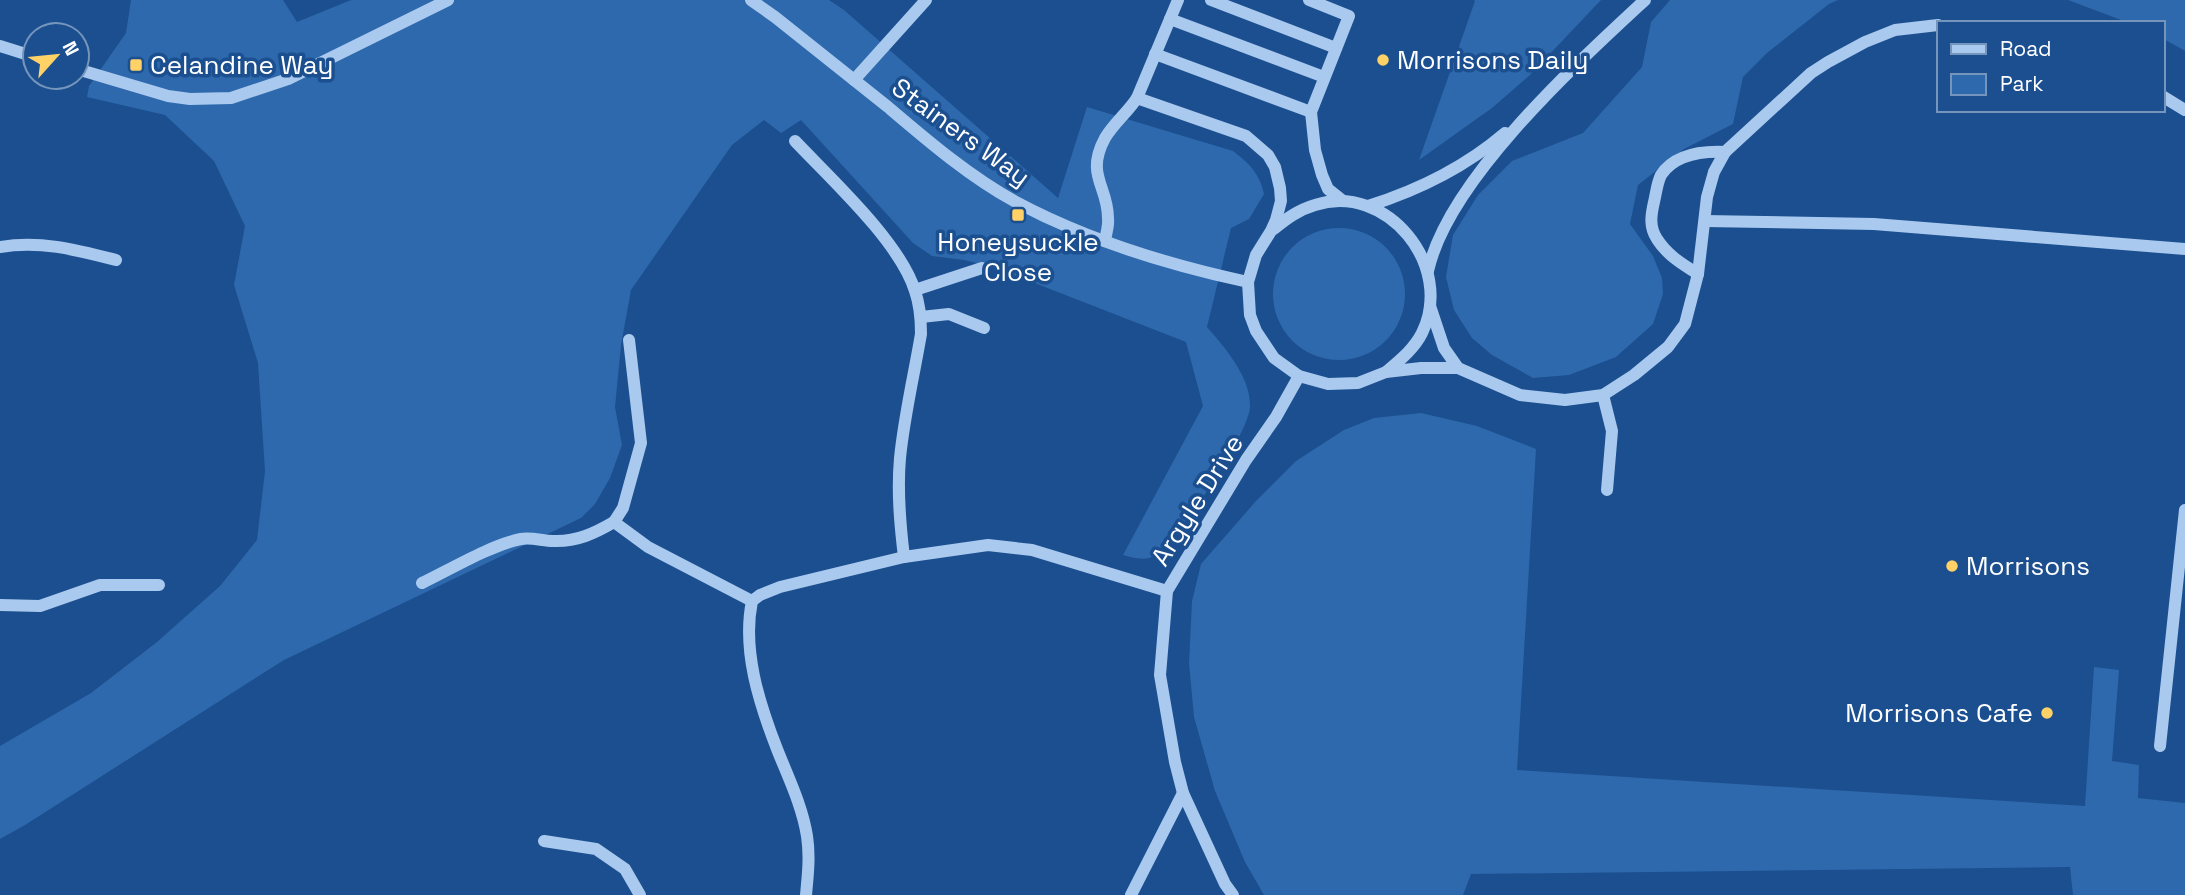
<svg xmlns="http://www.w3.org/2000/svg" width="2185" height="895" font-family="'Space Grotesk',sans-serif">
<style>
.green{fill:#2e69ad}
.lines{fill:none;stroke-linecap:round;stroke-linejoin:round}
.minor{stroke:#a9c9ee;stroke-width:12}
.poi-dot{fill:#ffd166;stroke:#1b4f8f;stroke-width:2.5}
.labels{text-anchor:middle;stroke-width:7;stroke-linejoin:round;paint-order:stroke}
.poi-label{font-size:26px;fill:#fff;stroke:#1b4f8f;text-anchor:start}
.street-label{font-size:26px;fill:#fff;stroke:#1b4f8f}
</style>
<rect width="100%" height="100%" fill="#1b4f8f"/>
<!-- green -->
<g class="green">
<path d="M131 0H283L297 22 351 0H829L844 10 1058 198 1087 107 1233 151C1249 163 1260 174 1264 194L1249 219 1231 228 1207 327C1225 348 1251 377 1250 407 1249 433 1174 550 1149 558 1141 560 1130 557 1123 555L1203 406 1186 342 996 268 964 260 932 256 913 243 801 120 781 133 764 120 732 145 631 290 621 345 615 407 622 445 610 478 595 504 581 518 284 660 25 825 0 839V746L91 693 157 642 220 586 257 540 265 471 258 363 234 285 245 226 214 161 165 115 87 97 89 86 126 33Z"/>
<polygon points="1473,0 1601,0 1529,76 1492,108 1419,160 1475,1"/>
<polygon points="1670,0 1838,0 1829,4 1767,53 1743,77 1733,124 1684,149 1638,185 1630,224 1653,256 1662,278 1663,294 1653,324 1616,357 1569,375 1533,378 1492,355 1472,338 1454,310 1446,277 1453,235 1478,195 1512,161 1583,133 1642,67 1651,22"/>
<polygon points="2068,0 2185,0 2185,51 2162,38 2162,23 2129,23"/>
<circle cx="1339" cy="294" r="66"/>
<polygon points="1421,413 1477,426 1536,449 1517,770 2085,806 2094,667 2119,670 2112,761 2139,765 2138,798 2185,803 2185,895 2073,895 2070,867 1471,874 1463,895 1264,895 1245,862 1215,791 1194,717 1189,663 1192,601 1201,564 1256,501 1296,461 1344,430 1374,418"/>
</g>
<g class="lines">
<!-- minor -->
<g class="minor">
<path d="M751 0 775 17C813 47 850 77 888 107 928 141 970 177 1016 202 1087 240 1169 265 1248 282"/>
<polyline points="1178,0 1137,98 1246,136 1268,155 1275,167 1280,188 1281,201 1276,220 1271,231 1256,255 1248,282 1250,315 1256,331 1274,358 1299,376 1328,384 1358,383 1386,372 1421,368 1458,368 1520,395 1565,400 1603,395 1634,375 1668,347 1685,324 1698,274 1707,197 1714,172 1725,152 1811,73 1828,62 1865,42 1895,30 1938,25"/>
<polyline points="1211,0 1336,48"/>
<polyline points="1309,0 1349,16 1311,112 1315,150 1322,175 1328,189 1343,201"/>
<polyline points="1170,19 1324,77"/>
<polyline points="0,46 35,57"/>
<polyline points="1155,54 1311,112"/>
<polyline points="77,69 168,96 190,99 231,98 288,79 448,0"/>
<polyline points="854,80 926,0"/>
<polyline points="2162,96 2185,110"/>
<path d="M795 141C831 179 900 242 915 291 920 305 921 319 921 334 914 375 904 417 900 458 897 492 900 524 904 557"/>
<path d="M1368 206C1419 190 1464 168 1505 133"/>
<polyline points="1705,221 1874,224 2185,249"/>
<path d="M1274 229C1286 219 1298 210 1315 205 1387 182 1455 266 1422 333 1414 349 1400 360 1386 372"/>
<path d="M1105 241C1106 233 1109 226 1108 218 1108 186 1085 175 1105 138 1114 123 1128 112 1137 98"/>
<path d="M0 247C40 240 77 250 116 260"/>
<path d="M1428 271C1448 180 1577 63 1645 0"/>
<path d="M1698 274C1682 264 1667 255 1657 239 1649 227 1651 215 1654 202 1656 194 1657 183 1661 175 1675 154 1703 151 1725 152"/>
<polyline points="915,290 982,268"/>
<polyline points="1430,306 1444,348 1458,368"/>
<polyline points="921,317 949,314 984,328"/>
<polyline points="629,340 641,443 623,508 614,522 648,547 752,601"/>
<polyline points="1603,395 1612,431 1607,490"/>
<path d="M422 583C451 569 491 545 521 539 531 537 543 541 553 541 577 542 595 533 614 522"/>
<polyline points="0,605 40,606 100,585 159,585"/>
<polyline points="2160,746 2185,510"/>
<polyline points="544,841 596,849 625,869 640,895"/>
<path d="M806 895C808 874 810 856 807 836 802 805 788 777 777 749 759 703 742 650 752 601L760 595 780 587 904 557 988 545 1032 550 1167 591"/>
<polyline points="1131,895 1183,793"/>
<polyline points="1233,895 1225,884 1183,793 1175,762 1160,675 1167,591 1246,460 1276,417 1299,376"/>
</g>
</g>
<!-- markers -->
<g class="poi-dot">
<circle cx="1383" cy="60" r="7"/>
<rect x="129" y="58" width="14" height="14" rx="3.5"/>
<rect x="1011" y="208" width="14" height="14" rx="3.5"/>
<circle cx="1952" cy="566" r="7"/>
<circle cx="2047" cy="713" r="7"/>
</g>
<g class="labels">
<!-- poi labels -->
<g class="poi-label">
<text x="1397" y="69">Morrisons Daily</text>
<text x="150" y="74">Celandine Way</text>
<text x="1018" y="251" text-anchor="middle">Honeysuckle<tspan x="1018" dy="30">Close</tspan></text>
<text x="1966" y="575">Morrisons</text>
<text x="2033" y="722" text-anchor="end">Morrisons Cafe</text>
</g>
<!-- street labels -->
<g class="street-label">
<text transform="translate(961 132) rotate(36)" y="9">Stainers Way</text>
<text transform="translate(1197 500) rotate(-58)" y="9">Argyle Drive</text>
</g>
</g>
<!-- legend -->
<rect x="1937" y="21" width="228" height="91" fill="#1b4f8f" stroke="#7695bc" stroke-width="2"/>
<rect x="1951" y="44" width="35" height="10" fill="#a9c9ee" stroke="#7695bc" stroke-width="2"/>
<text x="2000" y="56" font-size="21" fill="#ffffff">Road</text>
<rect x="1951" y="74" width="35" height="21" fill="#2e69ad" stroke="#7695bc" stroke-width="2"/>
<text x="2000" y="91" font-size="21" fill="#ffffff">Park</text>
<!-- north arrow -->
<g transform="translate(56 56) rotate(63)"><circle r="33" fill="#1b4f8f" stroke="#7695bc" stroke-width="2"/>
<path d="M0-5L12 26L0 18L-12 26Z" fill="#ffd166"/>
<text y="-10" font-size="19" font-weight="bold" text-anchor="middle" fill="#ffffff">N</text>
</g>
</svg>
